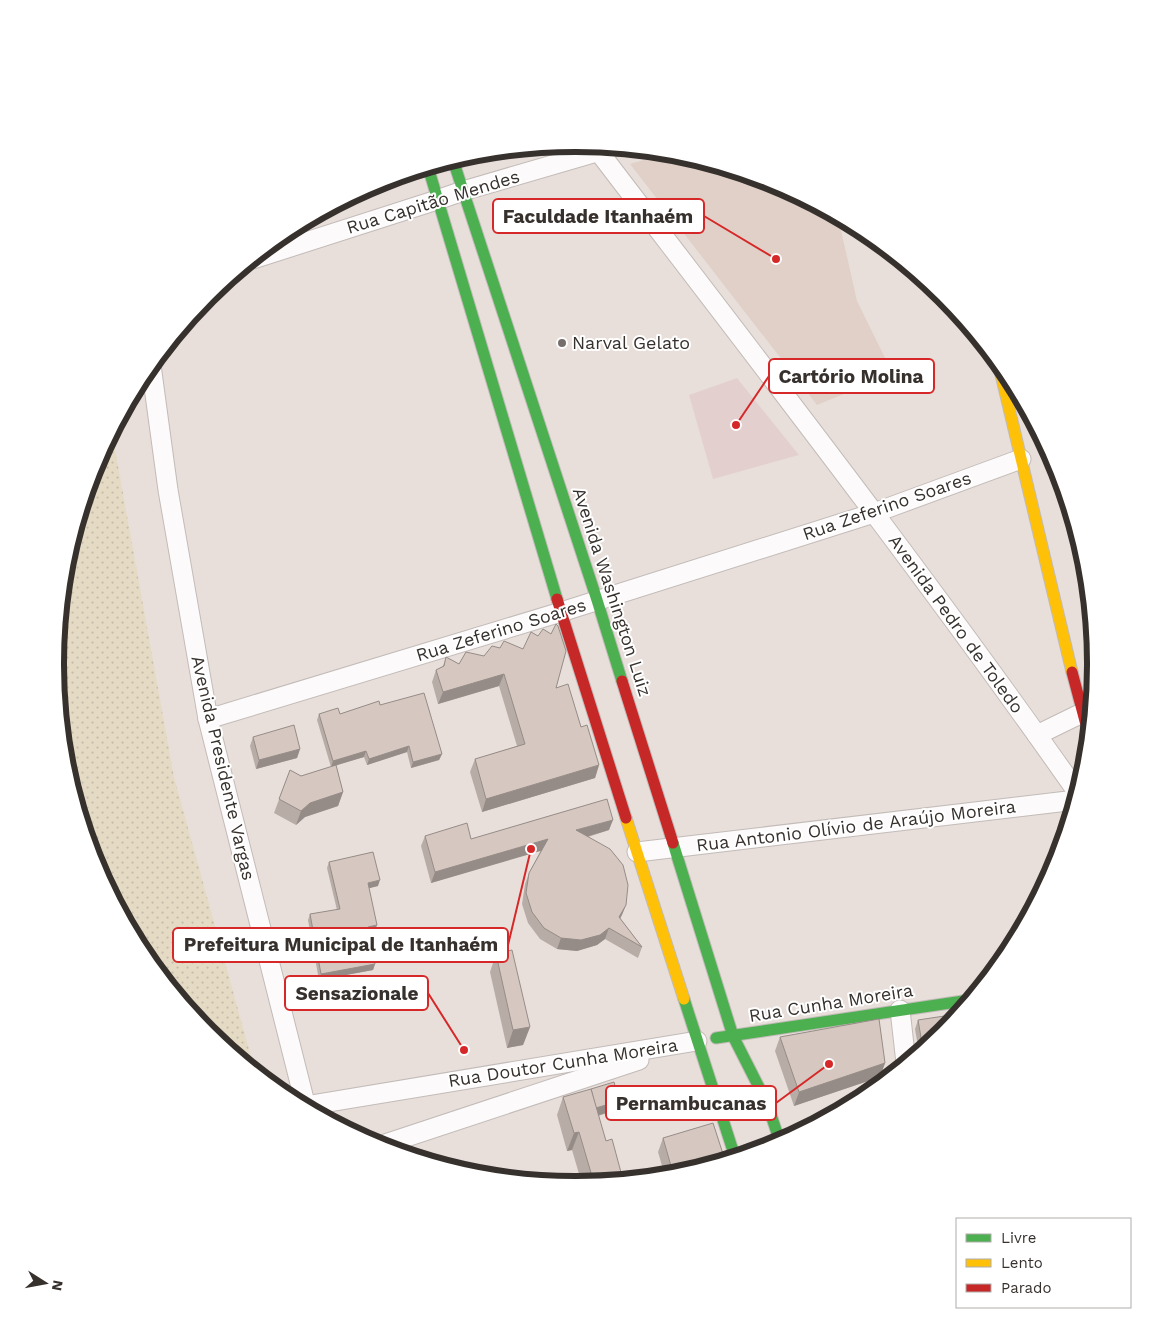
<svg xmlns="http://www.w3.org/2000/svg" width="1151" height="1328" font-family="'Work Sans',sans-serif">
<style>
.commercial{fill:#e3d0ce}
.built{fill:#e0d0c8}
.sand{fill:url(#sand-dots)}
.lines{fill:none;stroke-linecap:round;stroke-linejoin:round}
.street-casing{stroke:#c2bbb8;stroke-width:21}
.fast-casing{stroke:#c2bbb8;stroke-width:13}
.slow-casing{stroke:#c2bbb8;stroke-width:13}
.jam-casing{stroke:#c2bbb8;stroke-width:13}
.street{stroke:#fcfafa;stroke-width:19}
.fast{stroke:#4caf50;stroke-width:11}
.slow{stroke:#ffc107;stroke-width:11}
.jam{stroke:#c62828;stroke-width:11}
.wall{fill:#b8aca6}
.shaded-wall{fill:#968c87}
.building{fill:#d6c8c1;stroke:#968c87}
.poi-dot{fill:#756e6b;stroke:#fff;stroke-width:2}
.labels{text-anchor:middle;stroke-width:4;stroke-linejoin:round;paint-order:stroke}
.street-label{font-size:18px;fill:#37312e;stroke:#fff}
.poi-label{font-size:18px;fill:#37312e;stroke:#fff;text-anchor:start}
.rim{fill:none;stroke:#37312e;stroke-width:6}
.leader{fill:none;stroke:#d62828;stroke-width:2}
.callout-dot{fill:#d62828;stroke:#fff;stroke-width:2}
.callout{fill:#fff;stroke:#d62828;stroke-width:2}
.callout-label{font-size:19px;text-anchor:middle;font-weight:bold;fill:#37312e}
</style>
<defs>
<pattern id="sand-dots" width="8" height="8" patternUnits="userSpaceOnUse" patternTransform="scale(1.25)"><rect width="8" height="8" fill="#e5dbc5"/><path d="M2 2h.1M6 6h.1" fill="none" stroke="#c5bcaa" stroke-width="1.8" stroke-linecap="round"/></pattern>
</defs>
<rect width="100%" height="100%" fill="#e8dfdb"/>
<!-- commercial -->
<polygon class="commercial" points="737,378 799,455 713,479 689,395"/>
<!-- built -->
<polygon class="built" points="668,153 677,154 775,183 838,217 857,301 893,374 817,405 630,164"/>
<!-- sand -->
<polygon class="sand" points="112,432 174,777 255,1071 207,1032 143,953 95,863 65,765 55,664 65,562 95,465"/>
<g class="lines">
<defs>
<g id="street">
<path d="M597 146 599 152C761 364 925 575 1078 793"/>
<polyline points="253,259 437,200 463,191 614,147"/>
<polyline points="151,365 168,490 208,719 306,1107"/>
<polyline points="208,719 561,612 874,513 1021,459"/>
<polyline points="1037,735 1082,713"/>
<polyline points="637,852 1076,800"/>
<polyline points="900,1010 906,1063"/>
<polyline points="305,1106 697,1041"/>
<polyline points="379,1146 639,1060"/>
</g>
<g id="fast">
<polyline points="453,160 597,600 622,681"/>
<polyline points="428,167 557,599"/>
<polyline points="673,843 733,1036 767,1103 780,1142"/>
<polyline points="684,999 735,1157"/>
<polyline points="716,1038 970,1000"/>
</g>
<g id="slow">
<polyline points="998,362 1072,672"/>
<polyline points="626,818 684,999"/>
</g>
<g id="jam">
<polyline points="557,599 626,818"/>
<polyline points="1072,672 1089,736"/>
<polyline points="622,681 673,843"/>
</g>
</defs>
<!-- street casing -->
<use href="#street" class="street-casing"/>
<!-- fast casing -->
<use href="#fast" class="fast-casing"/>
<!-- slow casing -->
<use href="#slow" class="slow-casing"/>
<!-- jam casing -->
<use href="#jam" class="jam-casing"/>
<!-- street -->
<use href="#street" class="street"/>
<!-- fast -->
<use href="#fast" class="fast"/>
<!-- slow -->
<use href="#slow" class="slow"/>
<!-- jam -->
<use href="#jam" class="jam"/>
</g>
<!-- wall -->
<g class="wall">
<polygon points="466,652 556,688 581,727 599,765 595,778 482,812 470,772 475,759 517,746 499,686 438,704 432,682 436,670 443,666 446,657 459,664"/>
<polygon points="380,705 442,754 439,760 411,768 407,752 367,765 364,757 336,765 343,792 338,806 305,817 296,825 274,813 290,770 301,776 331,767 317,720 319,714 340,714"/>
<polygon points="253,737 300,749 297,758 256,769 250,746"/>
<polygon points="609,830 588,837 626,905 620,918 642,947 638,958 605,939 597,945 577,951 557,949 540,939 528,923 522,904 525,884 529,873 541,850 431,883 421,846 425,836 471,839"/>
<polygon points="329,862 378,886 369,888 375,931 369,932 375,964 373,970 319,980 308,920 310,914 337,910 327,868"/>
<polygon points="496,954 530,1027 523,1045 507,1048 490,972"/>
<polygon points="918,1020 943,1032 919,1052 915,1029"/>
<polygon points="780,1037 885,1063 880,1077 794,1106 775,1051"/>
<polygon points="563,1097 619,1101 616,1110 598,1116 606,1141 622,1176 621,1180 582,1184 572,1150 567,1151 557,1115"/>
<polygon points="663,1138 677,1175 665,1176 658,1152"/>
</g>
<!-- shaded-wall -->
<g class="shaded-wall">
<polygon points="504,674 499,686 438,704 443,692"/>
<polygon points="409,746 407,752 367,765 369,759"/>
<polygon points="300,749 297,758 256,769 259,760"/>
<polygon points="366,751 364,757 331,767 333,761"/>
<polygon points="442,754 439,760 411,768 413,762"/>
<polygon points="599,765 595,778 482,812 486,799"/>
<polygon points="343,792 338,806 305,817 296,825 301,811 310,803"/>
<polygon points="613,820 609,830 572,841 576,830"/>
<polygon points="548,839 544,850 431,883 435,872"/>
<polygon points="380,880 378,886 366,889 368,883"/>
<polygon points="626,905 622,915 615,928 619,917"/>
<polygon points="377,925 375,931 366,932 368,927"/>
<polygon points="609,928 605,939 597,945 577,951 557,949 561,938"/>
<polygon points="375,964 373,970 319,980 321,974"/>
<polygon points="530,1027 523,1045 507,1048 513,1030"/>
<polygon points="885,1063 880,1077 794,1106 799,1092"/>
<polygon points="619,1101 616,1110 593,1117 596,1108"/>
<polygon points="579,1132 572,1150 567,1151 574,1133"/>
<polygon points="724,1157 723,1161 677,1175 673,1175 673,1173"/>
<polygon points="622,1176 621,1180 602,1182"/>
</g>
<!-- building -->
<g class="building">
<polygon points="556,624 558,626 566,651 556,688 568,684 581,727 587,725 599,765 486,799 475,759 525,744 504,674 443,692 436,670 444,666 446,657 459,664 466,652 484,656 492,646 500,648 504,641 523,649 531,632 538,636 543,629 551,634"/>
<polygon points="424,693 442,754 413,762 409,746 369,759 366,751 333,761 319,714 338,708 340,714 379,701 380,705"/>
<polygon points="294,725 300,749 259,760 253,737"/>
<polygon points="336,765 343,792 310,803 301,811 279,799 290,770 301,776"/>
<polygon points="607,799 613,820 576,830 610,849 623,865 628,885 626,905 619,917 642,947 609,928 600,935 581,940 561,938 544,928 532,912 526,893 529,873 548,839 435,872 425,836 467,823 471,839"/>
<polygon points="373,852 380,880 368,883 377,925 368,927 375,964 321,974 310,914 340,909 329,862"/>
<polygon points="512,950 530,1027 513,1030 496,954"/>
<polygon points="951,1015 952,1021 943,1032 923,1049 918,1020"/>
<polygon points="879,1019 885,1063 799,1092 780,1037"/>
<polygon points="614,1082 619,1101 596,1108 591,1089"/>
<polygon points="591,1089 606,1141 612,1139 622,1176 602,1182 594,1183 579,1132 574,1133 563,1097"/>
<polygon points="713,1123 724,1157 673,1173 663,1138"/>
</g>
<!-- markers -->
<circle class="poi-dot" cx="562" cy="343" r="5"/>
<g class="labels">
<!-- street labels -->
<g class="street-label">
<text transform="translate(433 202) rotate(-17)" y="6">Rua Capitão Mendes</text>
<text transform="translate(887 506) rotate(-19)" y="6">Rua Zeferino Soares</text>
<text transform="translate(612 592) rotate(72)" y="6">Avenida Washington Luiz</text>
<text transform="translate(956 624) rotate(54)" y="6">Avenida Pedro de Toledo</text>
<text transform="translate(501 630) rotate(-17)" y="6">Rua Zeferino Soares</text>
<text transform="translate(223 768) rotate(77)" y="6">Avenida Presidente Vargas</text>
<text transform="translate(856 826) rotate(-7)" y="6">Rua Antonio Olívio de Araújo Moreira</text>
<text transform="translate(831 1003) rotate(-9)" y="6">Rua Cunha Moreira</text>
<text transform="translate(563 1063) rotate(-9)" y="6">Rua Doutor Cunha Moreira</text>
</g>
<!-- poi labels -->
<g class="poi-label">
<text x="572" y="349">Narval Gelato</text>
</g>
</g>
<!-- crop -->
<path d="M0 0H1151V1328H0ZM575 152H576A511 511 0 0 1 1087 663V665A511 511 0 0 1 576 1176H575A511 511 0 0 1 64 665V663A511 511 0 0 1 575 152Z" fill="#fff" fill-rule="evenodd"/>
<path class="rim" d="M575 152H576A511 511 0 0 1 1087 663V665A511 511 0 0 1 576 1176H575A511 511 0 0 1 64 665V663A511 511 0 0 1 575 152Z"/>
<!-- callouts -->
<path class="leader" d="M776 259L704 216M736 425L769 376M531 849L508 945M464 1050L428 993M829 1064L776 1103"/>
<g class="callout-dot">
<circle cx="776" cy="259" r="5"/>
<circle cx="736" cy="425" r="5"/>
<circle cx="531" cy="849" r="5"/>
<circle cx="464" cy="1050" r="5"/>
<circle cx="829" cy="1064" r="5"/>
</g>
<g class="callout">
<rect x="493" y="199" width="211" height="34" rx="5"/>
<rect x="769" y="359" width="165" height="34" rx="5"/>
<rect x="173" y="928" width="335" height="34" rx="5"/>
<rect x="285" y="976" width="143" height="34" rx="5"/>
<rect x="606" y="1086" width="170" height="34" rx="5"/>
</g>
<g class="callout-label">
<text x="598" y="223">Faculdade Itanhaém</text>
<text x="851" y="383">Cartório Molina</text>
<text x="341" y="951">Prefeitura Municipal de Itanhaém</text>
<text x="357" y="1000">Sensazionale</text>
<text x="691" y="1110">Pernambucanas</text>
</g>
<!-- legend -->
<rect x="956" y="1218" width="175" height="90" fill="#ffffff" stroke="#afadab"/>
<rect x="966" y="1234" width="25" height="8" fill="#4caf50" stroke="#afadab"/>
<text x="1001" y="1243" font-size="15" fill="#37312e">Livre</text>
<rect x="966" y="1259" width="25" height="8" fill="#ffc107" stroke="#afadab"/>
<text x="1001" y="1268" font-size="15" fill="#37312e">Lento</text>
<rect x="966" y="1284" width="25" height="8" fill="#c62828" stroke="#afadab"/>
<text x="1001" y="1293" font-size="15" fill="#37312e">Parado</text>
<!-- north arrow -->
<g transform="translate(45 1283) rotate(101)" stroke="#ffffff" stroke-width="4" paint-order="stroke">
<path d="M0-4L9 19L0 12L-9 19Z" fill="#37312e"/>
<text y="-8" font-size="14" font-weight="bold" text-anchor="middle" fill="#37312e">N</text>
</g>
</svg>
